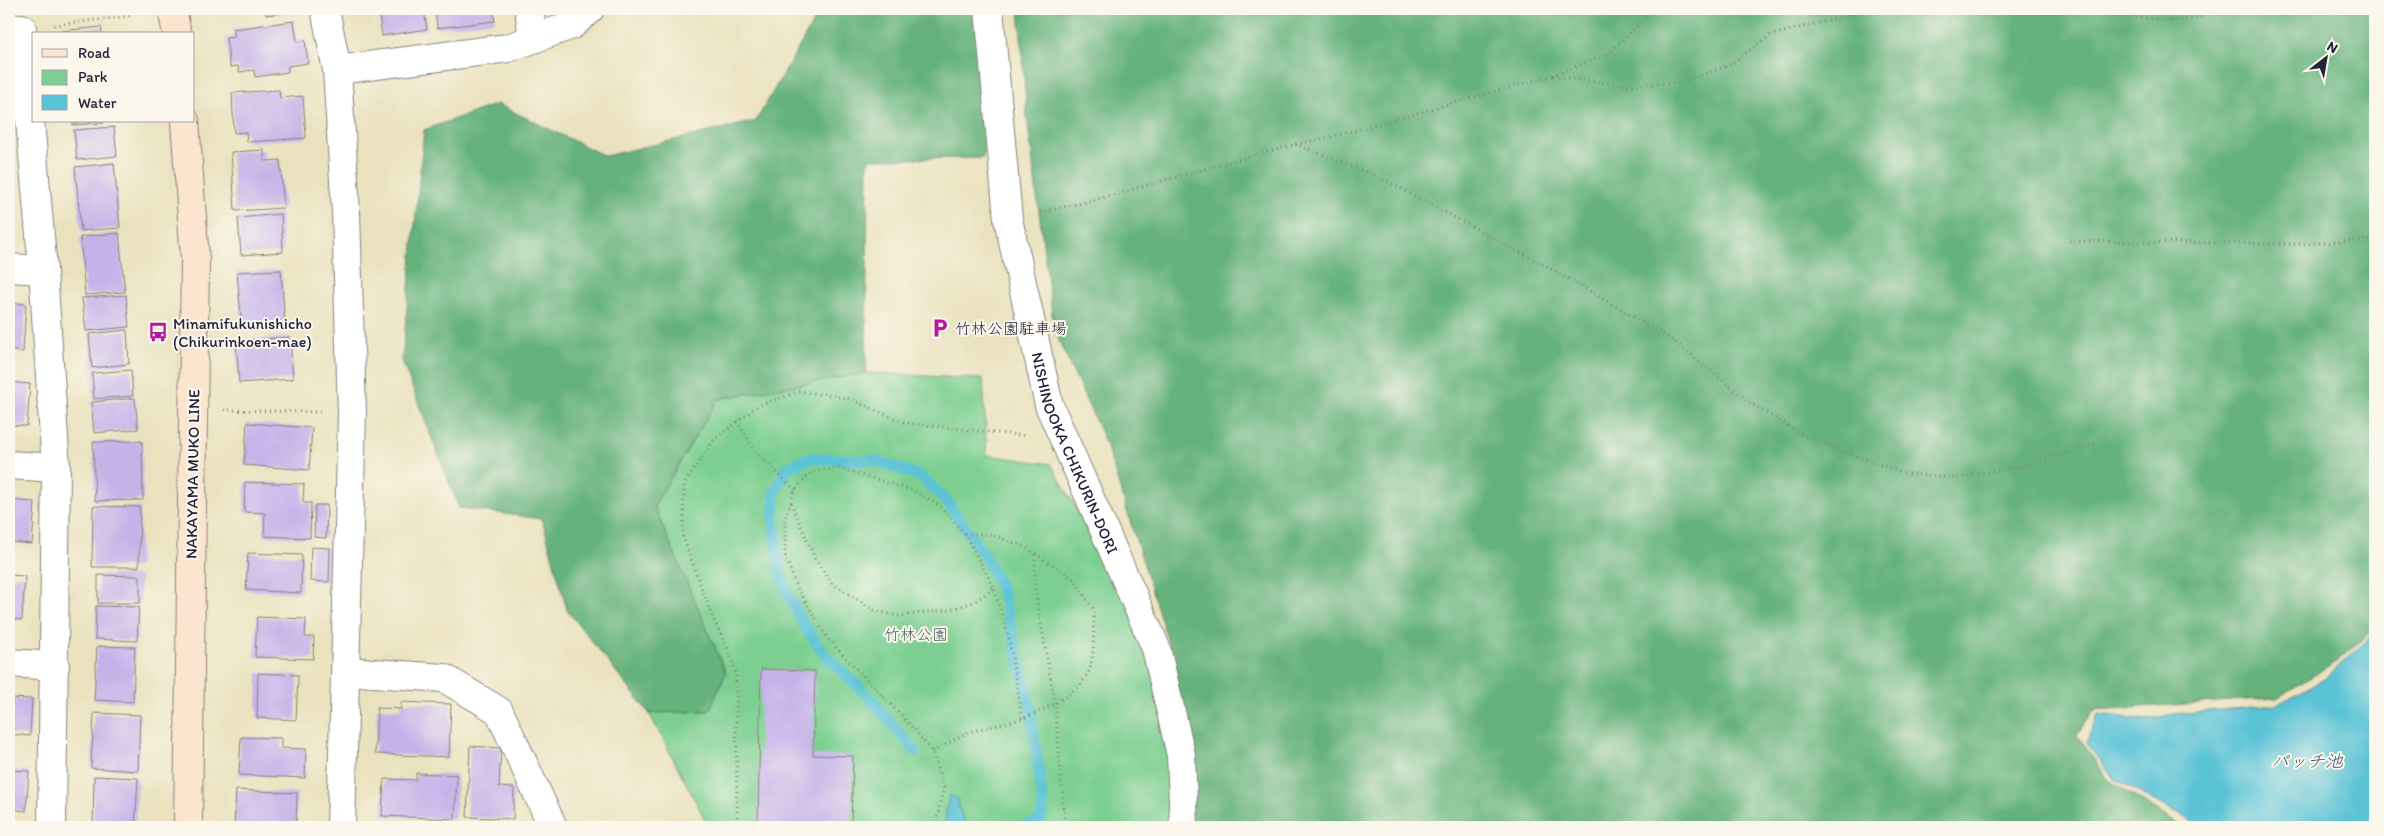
<svg xmlns="http://www.w3.org/2000/svg" width="2384" height="836" font-family="Itim,'Klee One',sans-serif">
<style>
.green{fill:#7ccf91;stroke:#4f7866}
.forest{fill:#65b27b;stroke:#446a5b}
.water{fill:#5ac3d6;stroke:#3e7288}
.lines{fill:none;stroke-linecap:round;stroke-linejoin:round}
.stream{stroke:#5ac3d6;stroke-width:11}
.building{fill:#c5b2e9}
.minor-casing{stroke:#86827c;stroke-width:30}
.secondary-casing{stroke:#86827c;stroke-width:30}
.path{stroke:#86827c;stroke-width:3;stroke-dasharray:1 4;stroke-linecap:butt}
.minor{stroke:#fff;stroke-width:28}
.secondary{stroke:#fce5cf;stroke-width:28}
.labels{text-anchor:middle;stroke-width:4;stroke-linejoin:round;paint-order:stroke}
.poi-label{font-size:16px;fill:#22223b;stroke:#fbf7ec;text-anchor:start}
.street-label{font-size:16px;fill:#22223b;stroke:#fbf7ec}
.park-label{font-size:16px;fill:#425f59;stroke:#fbf7ec}
.water-label{font-size:18px;font-style:italic;fill:#365a71;stroke:#fbf7ec}
</style>
<rect width="100%" height="100%" fill="#fbf7ec"/>
<filter id="ink" filterUnits="userSpaceOnUse"><feTurbulence type="fractalNoise" baseFrequency=".02" numOctaves="2"/><feDisplacementMap in="SourceGraphic" scale="10" xChannelSelector="R" yChannelSelector="G"/><feConvolveMatrix kernelMatrix="1 2 1 2 8 2 1 2 1" color-interpolation-filters="sRGB"/></filter>
<filter id="wash" filterUnits="userSpaceOnUse"><feTurbulence type="fractalNoise" baseFrequency=".0096" numOctaves="4" result="noise"/><feDisplacementMap in="SourceGraphic" scale="20" xChannelSelector="R" yChannelSelector="G"/><feGaussianBlur stdDeviation="1.12" result="paint"/><feColorMatrix in="noise" values="0 0 0 0 0 0 0 0 0 0 0 0 0 0 0 0 0 1.4 0 .05"/><feComposite in="paint" operator="in"/></filter>
<g filter="url(#wash)">
<rect width="100%" height="100%" fill="#eae2be"/>
<!-- green -->
<polygon class="green" points="866,373 983,379 987,455 1051,464 1156,648 1184,827 709,827 649,713 709,711 726,673 654,506 718,399"/>
<!-- forest -->
<g class="forest">
<polygon points="821,9 986,9 996,70 983,158 868,159 866,373 718,399 654,506 726,673 709,711 649,713 567,610 542,519 459,508 402,361 424,130 497,104 605,156 756,121"/>
<polygon points="1019,9 2375,9 2375,628 2337,661 2277,698 2094,710 2077,735 2109,780 2182,827 1193,827 1168,642 1106,444 1054,330 1027,117"/>
</g>
<!-- water -->
<g class="water">
<polygon points="2375,632 2375,827 2202,827 2114,779 2086,743 2098,714 2145,720 2174,714 2276,705 2326,678"/>
<polygon points="949,795 958,799 959,808 967,827 944,827"/>
</g>
<g class="lines">
<!-- stream -->
<polyline class="stream" points="915,751 869,697 824,654 803,624 786,589 780,569 774,520 775,492 787,468 809,458 877,461 920,476 946,500 983,553 1002,591 1030,705 1043,802 1041,821 1022,827"/>
</g>
<g id="blocks">
<!-- building -->
<g class="building">
<polygon points="265,9 304,9 304,10 266,15"/>
<polygon points="378,9 424,9 427,29 382,36"/>
<polygon points="435,9 493,9 495,21 437,28"/>
<polygon points="294,21 297,42 305,40 308,63 288,66 288,72 255,77 254,70 239,72 238,66 230,67 226,38 235,37 233,29"/>
<polygon points="101,27 102,34 61,34 61,31"/>
<polygon points="279,90 280,98 303,96 306,138 247,142 246,132 234,133 232,93"/>
<polygon points="73,121 104,121 104,123 73,125"/>
<polygon points="114,127 117,156 77,160 74,130"/>
<polygon points="264,150 264,161 280,160 284,208 235,211 231,152"/>
<polygon points="114,163 120,228 81,231 75,167"/>
<polygon points="281,214 283,252 241,255 238,218"/>
<polygon points="119,233 125,292 85,295 80,237"/>
<polygon points="281,270 285,325 242,328 237,272"/>
<polygon points="126,295 129,327 86,331 82,298"/>
<polygon points="9,303 26,304 23,352 9,350"/>
<polygon points="127,330 129,364 92,368 89,334"/>
<polygon points="290,337 293,379 239,383 236,341"/>
<polygon points="131,370 133,396 94,399 92,373"/>
<polygon points="9,382 30,384 27,426 9,425"/>
<polygon points="135,398 138,429 94,433 91,402"/>
<polygon points="247,423 312,428 309,470 244,465"/>
<polygon points="142,441 143,500 95,501 93,442"/>
<polygon points="245,482 304,484 303,503 311,503 310,538 264,536 265,513 244,512"/>
<polygon points="9,500 35,502 32,544 9,542"/>
<polygon points="315,505 327,505 326,538 314,537"/>
<polygon points="93,506 140,507 139,567 92,567"/>
<polygon points="311,547 330,548 329,582 310,581"/>
<polygon points="248,553 302,555 301,593 246,590"/>
<polygon points="9,575 25,576 22,620 9,619"/>
<polygon points="98,575 140,576 140,603 98,603"/>
<polygon points="96,606 139,607 137,641 95,639"/>
<polygon points="257,617 306,619 305,637 314,637 313,659 255,657"/>
<polygon points="97,646 135,647 133,702 94,700"/>
<polygon points="761,669 815,671 813,755 853,756 851,827 776,827 776,824 758,824"/>
<polygon points="258,673 298,675 296,720 257,718"/>
<polygon points="9,698 32,699 30,736 9,734"/>
<polygon points="401,702 451,704 449,757 375,754 377,708 401,709"/>
<polygon points="94,713 140,715 138,771 91,768"/>
<polygon points="241,737 281,738 281,748 306,749 305,778 239,775"/>
<polygon points="470,746 501,748 499,787 514,788 513,819 467,817"/>
<polygon points="9,770 29,771 26,811 9,809"/>
<polygon points="416,773 457,775 455,819 382,816 384,779 416,780"/>
<polygon points="94,776 138,778 135,827 93,827"/>
<polygon points="236,790 297,793 296,827 234,827"/>
</g>
</g>
</g>
<g filter="url(#ink)">
<use href="#blocks" fill-opacity="0" stroke="#86827c" stroke-width="1"/>
<g class="lines">
<defs>
<g id="minor">
<polyline points="325,9 337,70 346,212 352,413 341,827"/>
<polyline points="529,9 533,39"/>
<path id="s1" d="M989 9 1008 219 1049 405 1156 648 1181 755 1184 827"/>
<polyline points="9,30 22,28 43,270 56,468 52,827"/>
<polyline points="337,70 508,48 572,25 590,9"/>
<polyline points="9,268 43,270"/>
<polyline points="9,465 56,468"/>
<polyline points="9,663 55,666"/>
<polyline points="346,671 444,678 499,711 553,827"/>
</g>
<g id="secondary">
<polyline points="172,9 177,34"/>
<polyline points="185,121 195,260 188,827"/>
</g>
</defs>
<!-- minor casing -->
<use href="#minor" class="minor-casing"/>
<!-- secondary casing -->
<use href="#secondary" class="secondary-casing"/>
<!-- path -->
<g class="path">
<polyline points="1996,9 2024,12 2103,14 2172,21 2202,17"/>
<polyline points="2172,21 2178,9"/>
<polyline points="54,25 130,16"/>
<polyline points="1553,76 1622,85 1678,83 1727,66 1771,35 1874,9"/>
<polyline points="1295,144 1379,177 1559,273 1674,341 1753,405 1812,440 1903,473 1955,478 2013,468 2097,444"/>
<polyline points="1040,212 1087,202 1280,148 1330,137 1551,76 1608,54 1655,9"/>
<polyline points="2069,241 2298,244 2375,240"/>
<polyline points="224,410 321,412"/>
<polyline points="737,421 757,454 795,490"/>
<polyline points="791,503 815,559 832,583 874,610 897,616 949,610 974,602 994,588"/>
<polyline points="1035,554 1035,589 1055,704 1065,827"/>
<polyline points="932,752 968,732 1022,719 1055,704 1080,686 1090,670 1093,651 1094,610 1073,578 1023,546 989,534 965,534"/>
<polyline points="737,827 736,674 728,649 712,616 683,537 684,484 714,440 759,405 801,391 847,398 906,423 1026,436"/>
<polyline points="935,827 944,788 932,752 915,730 828,639 796,586 785,555 785,519 795,490 811,472 838,468 915,491 940,506 965,534 994,588 1009,639 1022,719"/>
</g>
<!-- minor -->
<use href="#minor" class="minor"/>
<!-- secondary -->
<use href="#secondary" class="secondary"/>
</g>
</g>
<!-- icons -->
<defs>
<symbol id="parking-bare" viewBox="-9 -9 18 18"><path d="M-3.5-5.5H1a3.5 3.5 0 0 1 0 7H-1V5.5H-3.5ZM-1-3.4V-.6H.8a1.4 1.4 0 0 0 0-2.8Z" fill="#b5179e" stroke="#fbf7ec" stroke-width="2.5" paint-order="stroke"/></symbol>
<symbol id="bus-bare" viewBox="-9 -9 18 18"><path d="M-5-6H5V4H4V6H2V4H-2V6H-4V4H-5ZM-3.5-4V0h7V-4ZM-3.5 1.2v1.5H-2V1.2ZM2 1.2v1.5H3.5V1.2Z" fill="#b5179e" stroke="#fbf7ec" stroke-width="2.5" paint-order="stroke"/></symbol>
</defs>
<g fill-rule="evenodd">
<use href="#parking-bare" x="926" y="314" width="28" height="28"/>
<use href="#bus-bare" x="144" y="318" width="28" height="28"/>
</g>
<g class="labels">
<!-- poi labels -->
<g class="poi-label">
<text x="173" y="329">Minamifukunishicho<tspan x="173" dy="18">(Chikurinkoen-mae)</tspan></text>
<text x="955" y="334">竹林公園駐車場</text>
</g>
<!-- street labels -->
<g class="street-label">
<text dy="6" stroke="none"><textPath href="#s1" startOffset="455">NISHINOOKA CHIKURIN-DORI</textPath></text>
<text transform="translate(192 474) rotate(-89)" y="6">NAKAYAMA MUKO LINE</text>
</g>
<!-- park labels -->
<g class="park-label">
<text x="916" y="640">竹林公園</text>
</g>
<!-- water labels -->
<g class="water-label">
<text x="2307" y="767">パッチ池</text>
</g>
</g>
<!-- margin -->
<rect width="2384" height="836" fill="none" stroke="#fbf7ec" stroke-width="30"/>
<!-- legend -->
<rect x="32" y="32" width="162" height="90" fill="#fbf7ec" stroke="#a4a2a5"/>
<rect x="42" y="49" width="25" height="8" fill="#fce5cf" stroke="#a4a2a5"/>
<text x="78" y="58" font-size="15" fill="#22223b">Road</text>
<rect x="42" y="70" width="25" height="15" fill="#7ccf91" stroke="#a4a2a5"/>
<text x="78" y="82" font-size="15" fill="#22223b">Park</text>
<rect x="42" y="95" width="25" height="15" fill="#5ac3d6" stroke="#a4a2a5"/>
<text x="78" y="108" font-size="15" fill="#22223b">Water</text>
<!-- north arrow -->
<g transform="translate(2326 58) rotate(31)" stroke="#fbf7ec" stroke-width="4" paint-order="stroke">
<path d="M0-4L9 19L0 12L-9 19Z" fill="#22223b"/>
<text y="-8" font-size="14" font-weight="bold" text-anchor="middle" fill="#22223b">N</text>
</g>
</svg>
